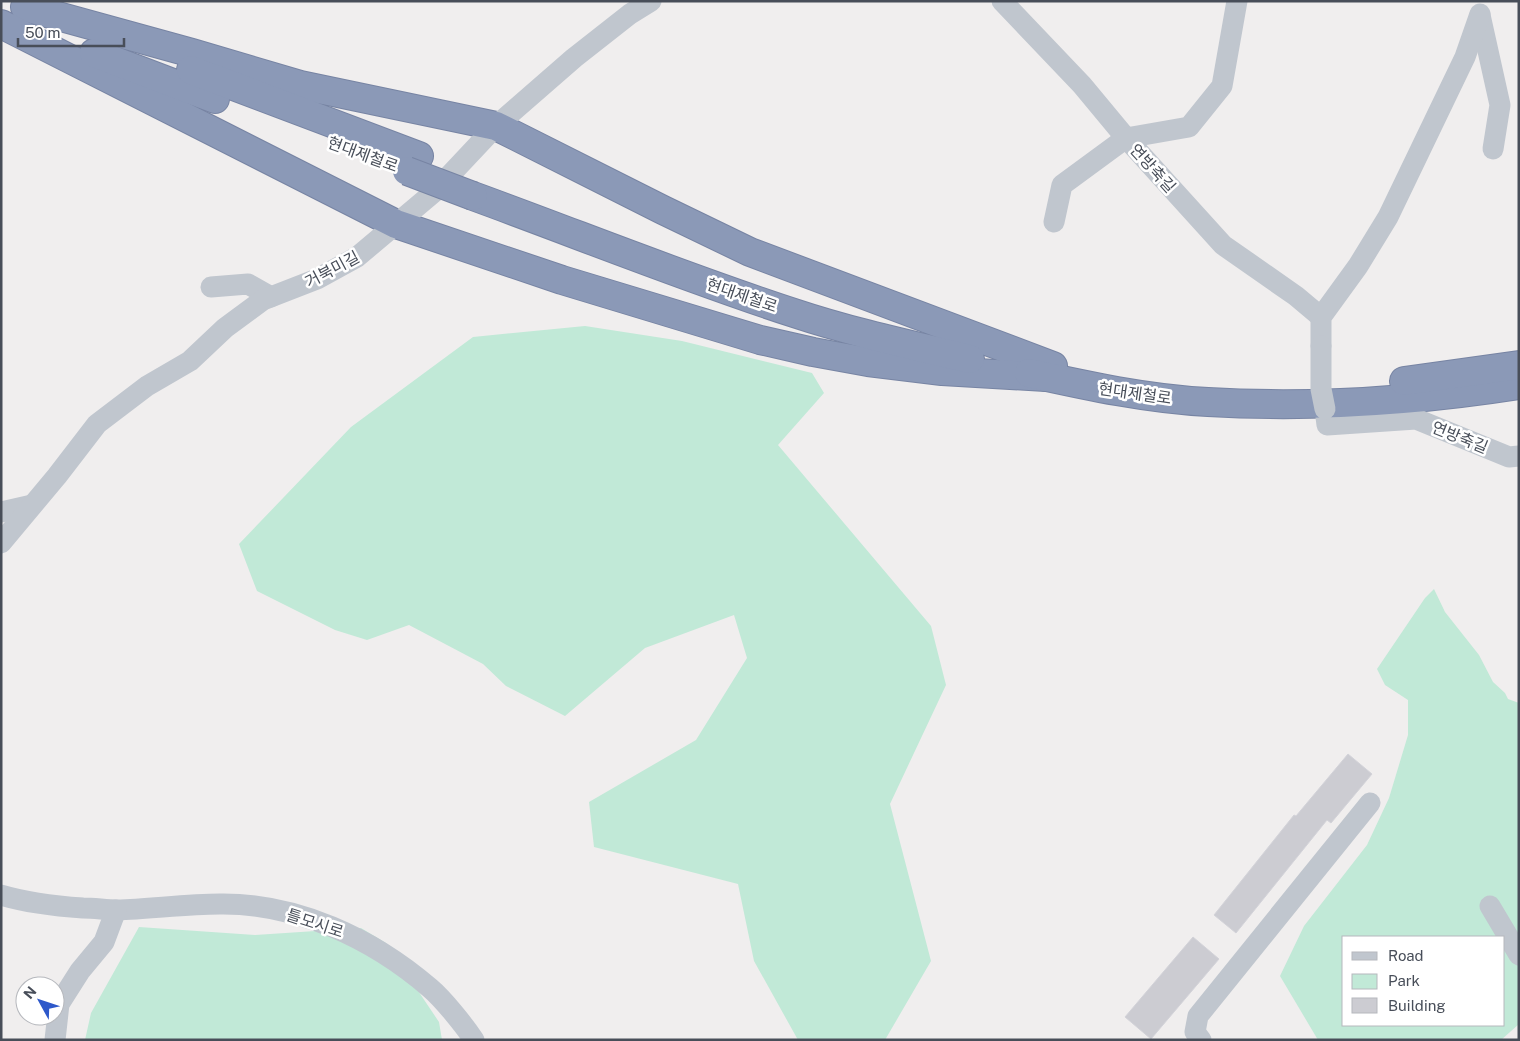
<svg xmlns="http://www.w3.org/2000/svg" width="1520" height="1041" font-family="'Public Sans','Noto Sans KR',sans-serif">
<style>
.green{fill:#c1e9d7;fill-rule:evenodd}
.building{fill:#ccccd2;stroke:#d3d3d9}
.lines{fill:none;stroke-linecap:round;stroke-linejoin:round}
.highway-casing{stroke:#7784a3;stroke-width:30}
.minor{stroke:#c0c6ce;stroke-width:21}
.highway{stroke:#8b99b7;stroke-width:28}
.highway-bridge-casing{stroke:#7784a3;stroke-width:30;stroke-linecap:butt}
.minor-bridge{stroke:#c0c6ce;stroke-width:21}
.highway-bridge{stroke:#8b99b7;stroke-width:28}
.labels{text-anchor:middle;stroke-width:5;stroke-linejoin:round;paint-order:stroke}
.street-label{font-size:16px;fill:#484e59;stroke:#fff}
</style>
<rect width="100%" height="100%" fill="#f0eeee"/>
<!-- green -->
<g class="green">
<polygon points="585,326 682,341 812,373 824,393 778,445 931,626 946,685 890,804 931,961 885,1040 798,1040 754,961 738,884 594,847 589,802 696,740 747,658 734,615 645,648 565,716 506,686 483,664 409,625 367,640 335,630 257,591 239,544 351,427 473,337"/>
<path d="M1434 589 1445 612 1479 655 1493 682 1505 693 1508 699 1519 703V1024L1501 1040H1318L1280 976 1304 926 1367 845 1389 798 1408 735V700L1385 685 1377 669 1425 598ZM1344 937H1504V1025H1344Z"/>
<polygon points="139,927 255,935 361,928 386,943 439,1022 442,1040 85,1040 91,1013"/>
</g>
<!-- building -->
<g class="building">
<polygon points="1348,754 1372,774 1331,823 1327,820 1236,933 1214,915 1294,815 1296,816"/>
<polygon points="1193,937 1219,959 1151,1039 1125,1017"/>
</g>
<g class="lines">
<defs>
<g id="highway">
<polyline points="25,7 192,53 300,85 496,126 663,210 750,252 1053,366"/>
<polyline points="1,24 396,224 562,280 760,340 813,352 868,362 942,371 1046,377"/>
<polyline points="94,53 215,99"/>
<polyline points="191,70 419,156"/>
<path d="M473 196C580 235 686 278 794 313 851 332 911 345 970 359"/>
<path d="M1029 373C1088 386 1148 399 1208 402 1312 408 1417 401 1519 385"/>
<polyline points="1404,381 1519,365"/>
</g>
</defs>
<!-- highway casing -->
<use href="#highway" class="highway-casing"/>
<!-- minor -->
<g class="minor">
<polyline points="1002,1 1082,85 1126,138 1223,245 1296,296 1321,317"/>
<polyline points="1480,15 1500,105 1493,149"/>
<polyline points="1054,222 1062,185 1126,138 1189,127 1222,86 1237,1"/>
<polyline points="211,287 248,284 271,297"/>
<polyline points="1321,346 1321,317 1358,266 1388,217 1465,57 1480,14"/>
<polyline points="1325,409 1327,425 1416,419 1509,457 1519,456"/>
<polyline points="1,512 32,505"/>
<polyline points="1,543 57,476 97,424 147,386 190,361 225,328 263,300 317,279 357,257 433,193 496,126 574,58 630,14 651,1"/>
<path d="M1 895C28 903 55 906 83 908 95 908 106 910 117 910 151 909 186 904 220 904 297 903 372 938 430 988 443 999 464 1025 474 1040"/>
<polyline points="1490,906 1519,955"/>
<polyline points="55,1040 59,1004 80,971 104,942 116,910"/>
<polyline points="1201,1040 1195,1032 1198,1016 1370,803"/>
</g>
<!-- highway -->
<use href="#highway" class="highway"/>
<defs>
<polyline id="highway-bridge" points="407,171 473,196"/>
</defs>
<!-- highway-bridge casing -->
<use href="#highway-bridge" class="highway-bridge-casing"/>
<!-- minor-bridge -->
<polyline class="minor-bridge" points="1321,346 1321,389 1325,409"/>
<!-- highway-bridge -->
<use href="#highway-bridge" class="highway-bridge"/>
</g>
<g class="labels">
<!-- street labels -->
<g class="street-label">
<text transform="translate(363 154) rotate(20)" y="6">현대제철로</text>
<text transform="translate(1153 168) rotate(48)" y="6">연방축길</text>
<text transform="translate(332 269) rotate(-28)" y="6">거북미길</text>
<text transform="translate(742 295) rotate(19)" y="6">현대제철로</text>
<text transform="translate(1135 393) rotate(8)" y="6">현대제철로</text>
<text transform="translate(1460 437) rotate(22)" y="6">연방축길</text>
<text transform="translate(315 923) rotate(18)" y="6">틀모시로</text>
</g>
</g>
<!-- border -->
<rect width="1520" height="1041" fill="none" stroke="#484e59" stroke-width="5"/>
<!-- legend -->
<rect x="1342" y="936" width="162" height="90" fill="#ffffff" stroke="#b6b8bd"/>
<rect x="1352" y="952" width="25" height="8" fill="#c0c6ce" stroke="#b6b8bd"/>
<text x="1388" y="961" font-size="15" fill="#484e59">Road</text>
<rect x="1352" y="974" width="25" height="15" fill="#c1e9d7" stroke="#b6b8bd"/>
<text x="1388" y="986" font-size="15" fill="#484e59">Park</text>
<rect x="1352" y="998" width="25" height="15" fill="#ccccd2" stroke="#b6b8bd"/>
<text x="1388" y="1011" font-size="15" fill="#484e59">Building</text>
<!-- north arrow -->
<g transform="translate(40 1001) rotate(310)"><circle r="24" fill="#ffffff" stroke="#b6b8bd"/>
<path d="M0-4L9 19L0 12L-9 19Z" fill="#2e58ca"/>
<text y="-8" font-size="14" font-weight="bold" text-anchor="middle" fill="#484e59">N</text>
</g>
<!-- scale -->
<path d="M18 38v8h106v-8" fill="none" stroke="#484e59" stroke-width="2.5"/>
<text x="25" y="38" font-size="15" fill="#484e59" stroke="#ffffff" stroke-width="4" paint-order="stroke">50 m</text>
</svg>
